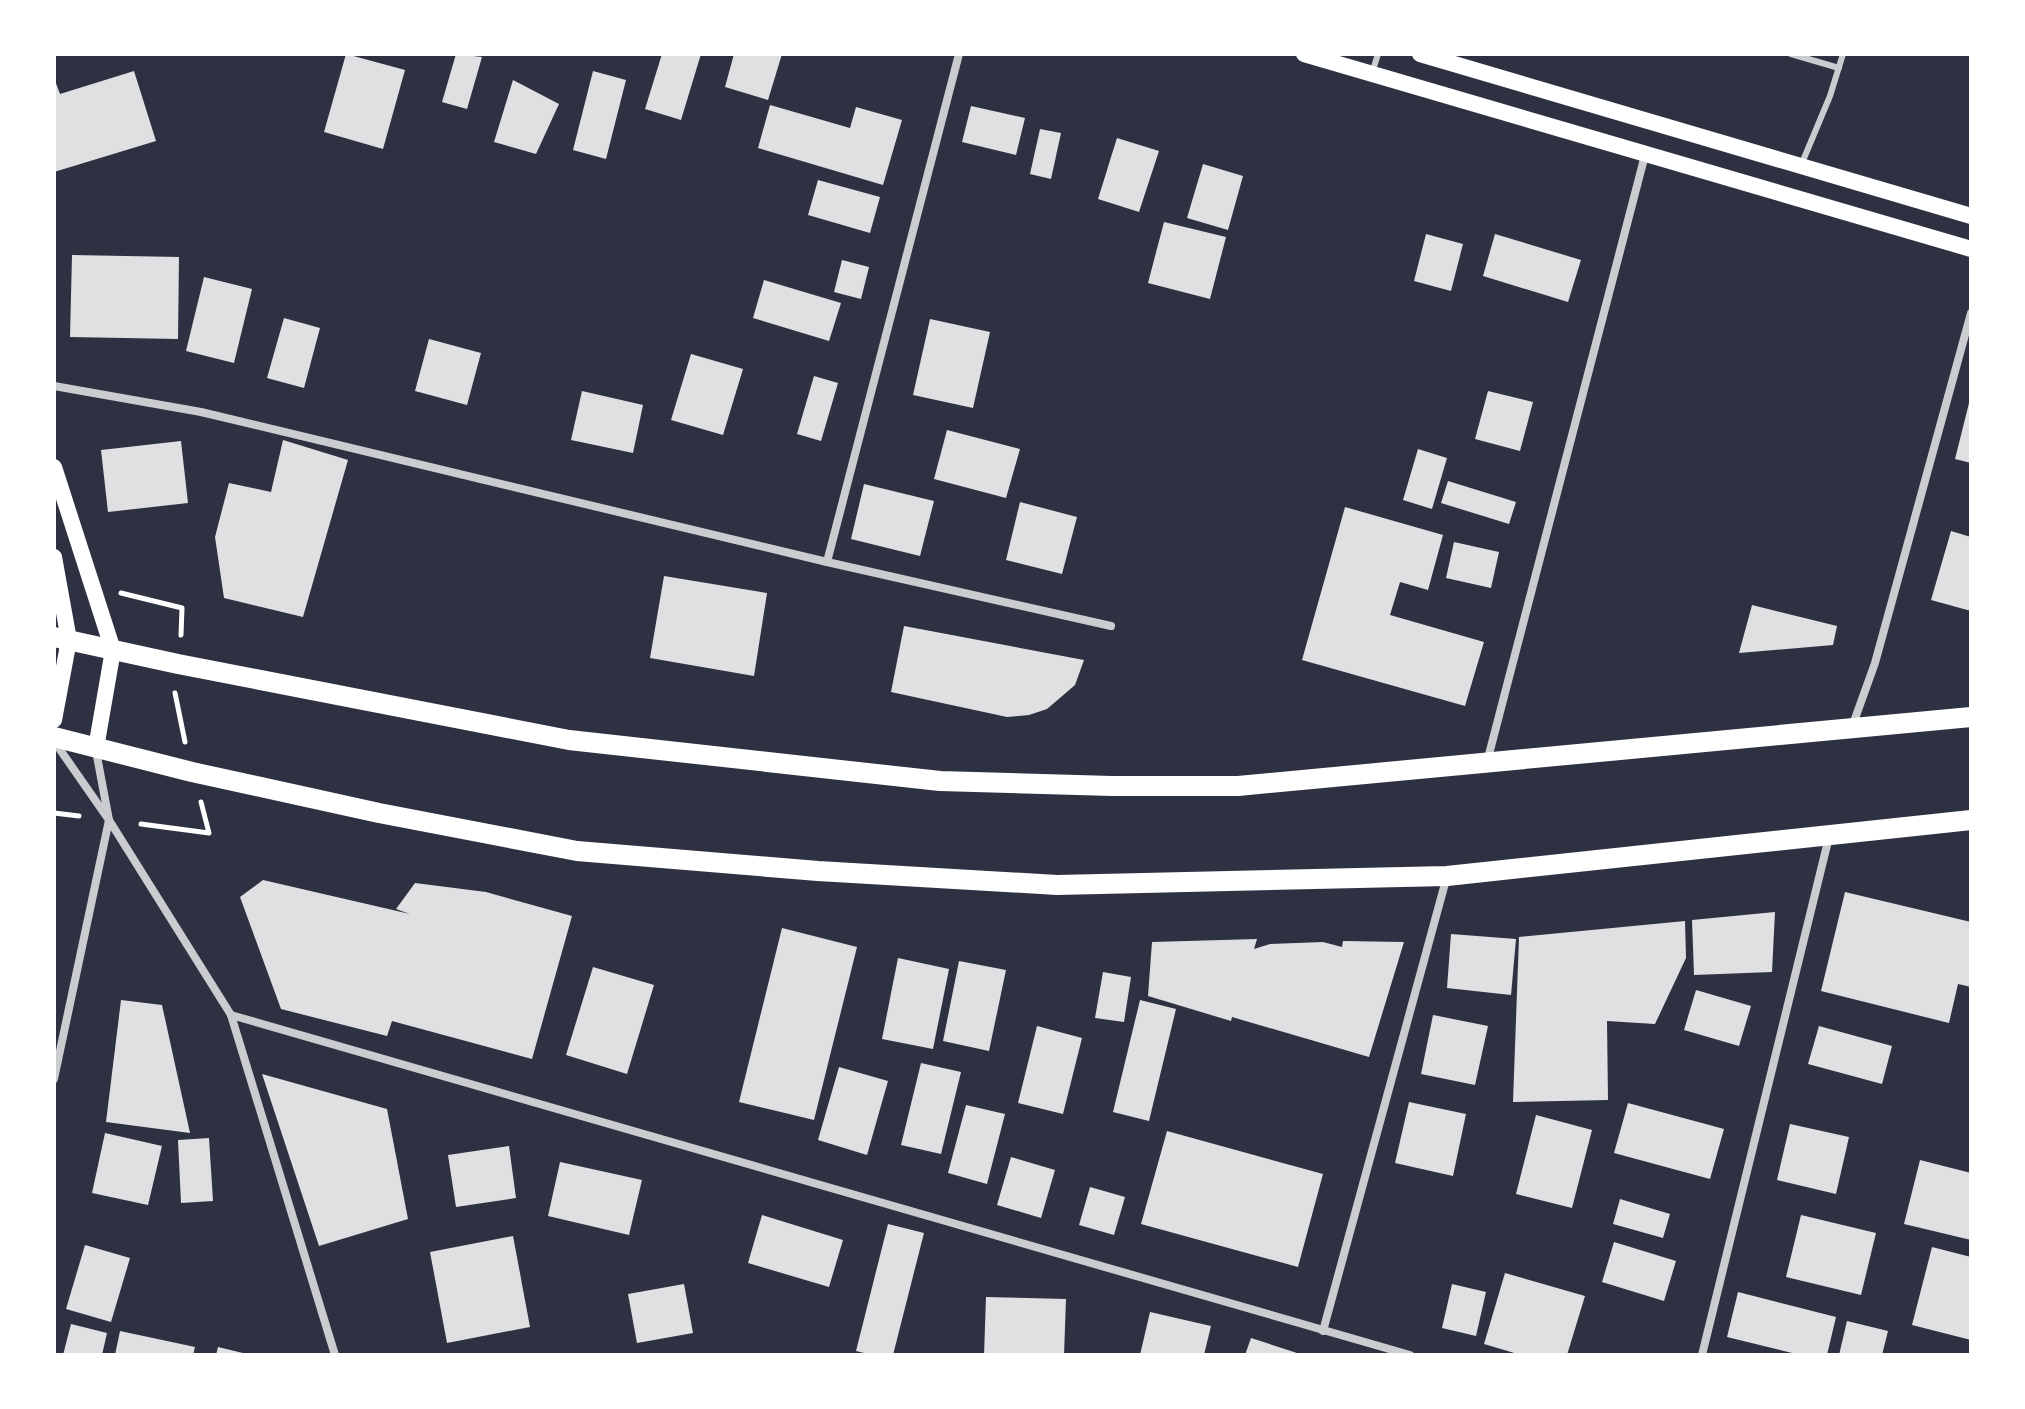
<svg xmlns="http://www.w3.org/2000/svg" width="2025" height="1409" font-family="'Open Sans',sans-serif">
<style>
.building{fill:#e0e0e3}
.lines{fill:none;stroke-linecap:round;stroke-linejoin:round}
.path{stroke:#fff;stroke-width:5}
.service{stroke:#caccd0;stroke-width:6}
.minor{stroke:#caccd0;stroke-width:8}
.secondary{stroke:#fff;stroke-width:16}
.primary{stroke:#fff;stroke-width:20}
</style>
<rect width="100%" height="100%" fill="#2d3142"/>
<!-- building -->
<g class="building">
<polygon points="346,54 405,70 383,149 324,132"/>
<polygon points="456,54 482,57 467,109 442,102"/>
<polygon points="662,54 701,54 681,120 645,109"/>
<polygon points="734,54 782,54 768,100 725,87"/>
<polygon points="134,71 156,141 54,172 54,78 60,94"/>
<polygon points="593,71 626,80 606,159 573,150"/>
<polygon points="513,80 559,104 536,154 494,142"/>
<polygon points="770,105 850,128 856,107 902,120 883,185 758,148"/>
<polygon points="971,106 1025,118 1016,155 962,142"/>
<polygon points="1040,129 1061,133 1051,179 1030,174"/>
<polygon points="1117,138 1159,151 1139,212 1098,199"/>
<polygon points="1203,164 1243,176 1228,230 1187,218"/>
<polygon points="818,180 880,197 870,233 808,215"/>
<polygon points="1164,222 1226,237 1210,299 1148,283"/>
<polygon points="1426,234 1463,244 1451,291 1414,281"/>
<polygon points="1495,234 1581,260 1568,302 1483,276"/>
<polygon points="72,255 179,257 178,339 70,337"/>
<polygon points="842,260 869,267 861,299 834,292"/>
<polygon points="204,277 252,289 234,363 186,351"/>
<polygon points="764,280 841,303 829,341 753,318"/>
<polygon points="284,318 320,328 304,388 267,378"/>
<polygon points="930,319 990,332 973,408 913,395"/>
<polygon points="429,339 481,353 467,405 415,391"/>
<polygon points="691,354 743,369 723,435 671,420"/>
<polygon points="814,376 838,383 821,441 797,434"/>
<polygon points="582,391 643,405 633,453 571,440"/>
<polygon points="1488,391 1533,402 1520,451 1475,439"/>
<polygon points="1970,399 1971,399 1971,463 1955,459"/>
<polygon points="947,430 1020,449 1006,498 934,479"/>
<polygon points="283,440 348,460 303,617 224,598 215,537 229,483 271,492"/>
<polygon points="181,441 188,503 108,512 101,450"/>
<polygon points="1418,449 1447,458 1432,509 1403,500"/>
<polygon points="1448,481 1516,502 1509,524 1441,503"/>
<polygon points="864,484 934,501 920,556 851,539"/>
<polygon points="1020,502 1077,517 1062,574 1006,560"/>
<polygon points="1345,507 1443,535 1428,590 1400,582 1390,615 1484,642 1465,706 1302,660"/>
<polygon points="1951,531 1971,537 1971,611 1931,600"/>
<polygon points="1454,542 1499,552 1491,588 1446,578"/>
<polygon points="664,576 767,593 754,676 650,658"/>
<polygon points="1752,605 1837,626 1833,645 1739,653"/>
<polygon points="904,626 1084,660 1075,685 1047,709 1029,715 1007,717 891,692"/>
<polygon points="263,880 410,914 396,909 415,883 486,892 572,916 532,1059 392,1021 387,1036 281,1009 240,897"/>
<polygon points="1845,892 1971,922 1971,987 1958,984 1949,1023 1821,991"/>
<polygon points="1775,912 1772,972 1694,975 1692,920"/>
<polygon points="1685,921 1686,958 1655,1024 1607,1021 1608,1100 1513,1102 1519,937"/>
<polygon points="782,928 857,947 814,1120 739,1102"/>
<polygon points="1451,934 1516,939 1511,995 1447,988"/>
<polygon points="1257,939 1254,949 1270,944 1323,942 1342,947 1343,941 1404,942 1369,1057 1232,1017 1231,1021 1148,996 1152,942"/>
<polygon points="898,958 949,969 933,1049 882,1039"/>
<polygon points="959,961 1006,970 989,1051 943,1041"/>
<polygon points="593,967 654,985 627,1074 566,1055"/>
<polygon points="1103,972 1131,977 1124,1022 1095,1018"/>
<polygon points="1696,990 1751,1006 1739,1046 1684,1030"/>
<polygon points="121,1000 162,1005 190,1133 106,1122"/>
<polygon points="1140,1000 1176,1009 1149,1121 1113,1112"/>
<polygon points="1433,1015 1488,1026 1475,1085 1421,1074"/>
<polygon points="1037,1026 1082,1038 1063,1114 1018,1103"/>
<polygon points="1819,1026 1892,1046 1882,1084 1808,1064"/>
<polygon points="921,1063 961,1072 941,1154 901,1145"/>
<polygon points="839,1067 888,1081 867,1155 818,1140"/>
<polygon points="262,1074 387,1109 408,1219 319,1246"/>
<polygon points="1409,1102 1466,1114 1453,1176 1395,1163"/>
<polygon points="1628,1103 1724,1129 1710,1179 1614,1153"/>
<polygon points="966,1105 1005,1114 987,1184 948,1173"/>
<polygon points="1536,1115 1592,1130 1572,1208 1516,1194"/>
<polygon points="1790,1124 1849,1137 1836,1194 1777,1180"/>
<polygon points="1167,1131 1323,1174 1298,1267 1141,1224"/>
<polygon points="105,1133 162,1146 148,1205 92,1193"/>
<polygon points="209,1138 213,1201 181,1203 178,1140"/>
<polygon points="509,1146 516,1198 456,1207 448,1155"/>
<polygon points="1011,1157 1055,1170 1041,1218 997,1205"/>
<polygon points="1920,1160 1971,1173 1971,1240 1904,1224"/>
<polygon points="560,1162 642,1180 629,1235 548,1216"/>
<polygon points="1090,1187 1125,1197 1114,1235 1079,1225"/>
<polygon points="1620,1199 1670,1214 1663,1238 1613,1224"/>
<polygon points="762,1215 843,1240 829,1287 748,1263"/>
<polygon points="1801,1215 1876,1233 1861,1295 1786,1277"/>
<polygon points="888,1224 924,1233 893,1355 872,1355 856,1351"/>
<polygon points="513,1236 530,1327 447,1343 430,1252"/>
<polygon points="1614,1242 1676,1261 1664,1301 1602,1282"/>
<polygon points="85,1245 130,1258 111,1322 66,1309"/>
<polygon points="1932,1247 1971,1257 1971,1340 1912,1325"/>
<polygon points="1505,1273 1585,1296 1567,1355 1521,1355 1484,1344"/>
<polygon points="684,1284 693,1333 637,1343 628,1294"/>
<polygon points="1452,1284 1486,1292 1476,1336 1442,1328"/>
<polygon points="1738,1292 1836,1317 1827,1355 1800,1355 1727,1337"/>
<polygon points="986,1297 1066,1299 1064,1355 984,1355"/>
<polygon points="1150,1312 1211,1326 1204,1355 1140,1355"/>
<polygon points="1847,1321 1888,1331 1882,1355 1839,1355"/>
<polygon points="71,1324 107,1333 102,1355 63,1355"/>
<polygon points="120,1331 195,1347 193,1355 115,1355"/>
<polygon points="1251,1338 1300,1354 1300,1355 1245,1355"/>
<polygon points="218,1347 247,1354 247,1355 216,1355"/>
</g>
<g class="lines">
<!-- path -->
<g class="path">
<polyline points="121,593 182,608 181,635"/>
<polyline points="175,693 185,742"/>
<polyline points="54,813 79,816"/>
<polyline points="141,824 209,833 201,802"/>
</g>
<!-- service -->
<g class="service">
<polyline points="1791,54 1839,68"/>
<polyline points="1373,70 1378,54"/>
<polyline points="1802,163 1830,96 1843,54"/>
</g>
<!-- minor -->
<g class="minor">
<polyline points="54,386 201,412 827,562 1111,626"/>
<polyline points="827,562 959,54"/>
<polyline points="1852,727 1875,663 1971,313"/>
<polyline points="54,741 109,820 231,1015 335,1355"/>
<polyline points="1487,762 1645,155"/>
<polyline points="231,1015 1410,1355"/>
<polyline points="54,1079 109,820 96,751"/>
<polyline points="1323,1331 1447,876"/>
<polyline points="1702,1355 1829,837"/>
</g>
<!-- secondary -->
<g class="secondary">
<polyline points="1304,54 1971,249"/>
<polyline points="1420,54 1971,216"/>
<polyline points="54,467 113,650 96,748"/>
<polyline points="54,557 69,640 54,720"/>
</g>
<!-- primary -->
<g class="primary">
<polyline points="54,637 178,664 569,740 940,781 1112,786 1238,786 1971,717"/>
<polyline points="54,737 192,772 379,813 577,851 818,871 1057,885 1447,876 1971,820"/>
</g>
</g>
<!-- border -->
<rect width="2025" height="1409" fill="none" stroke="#ffffff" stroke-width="112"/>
</svg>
